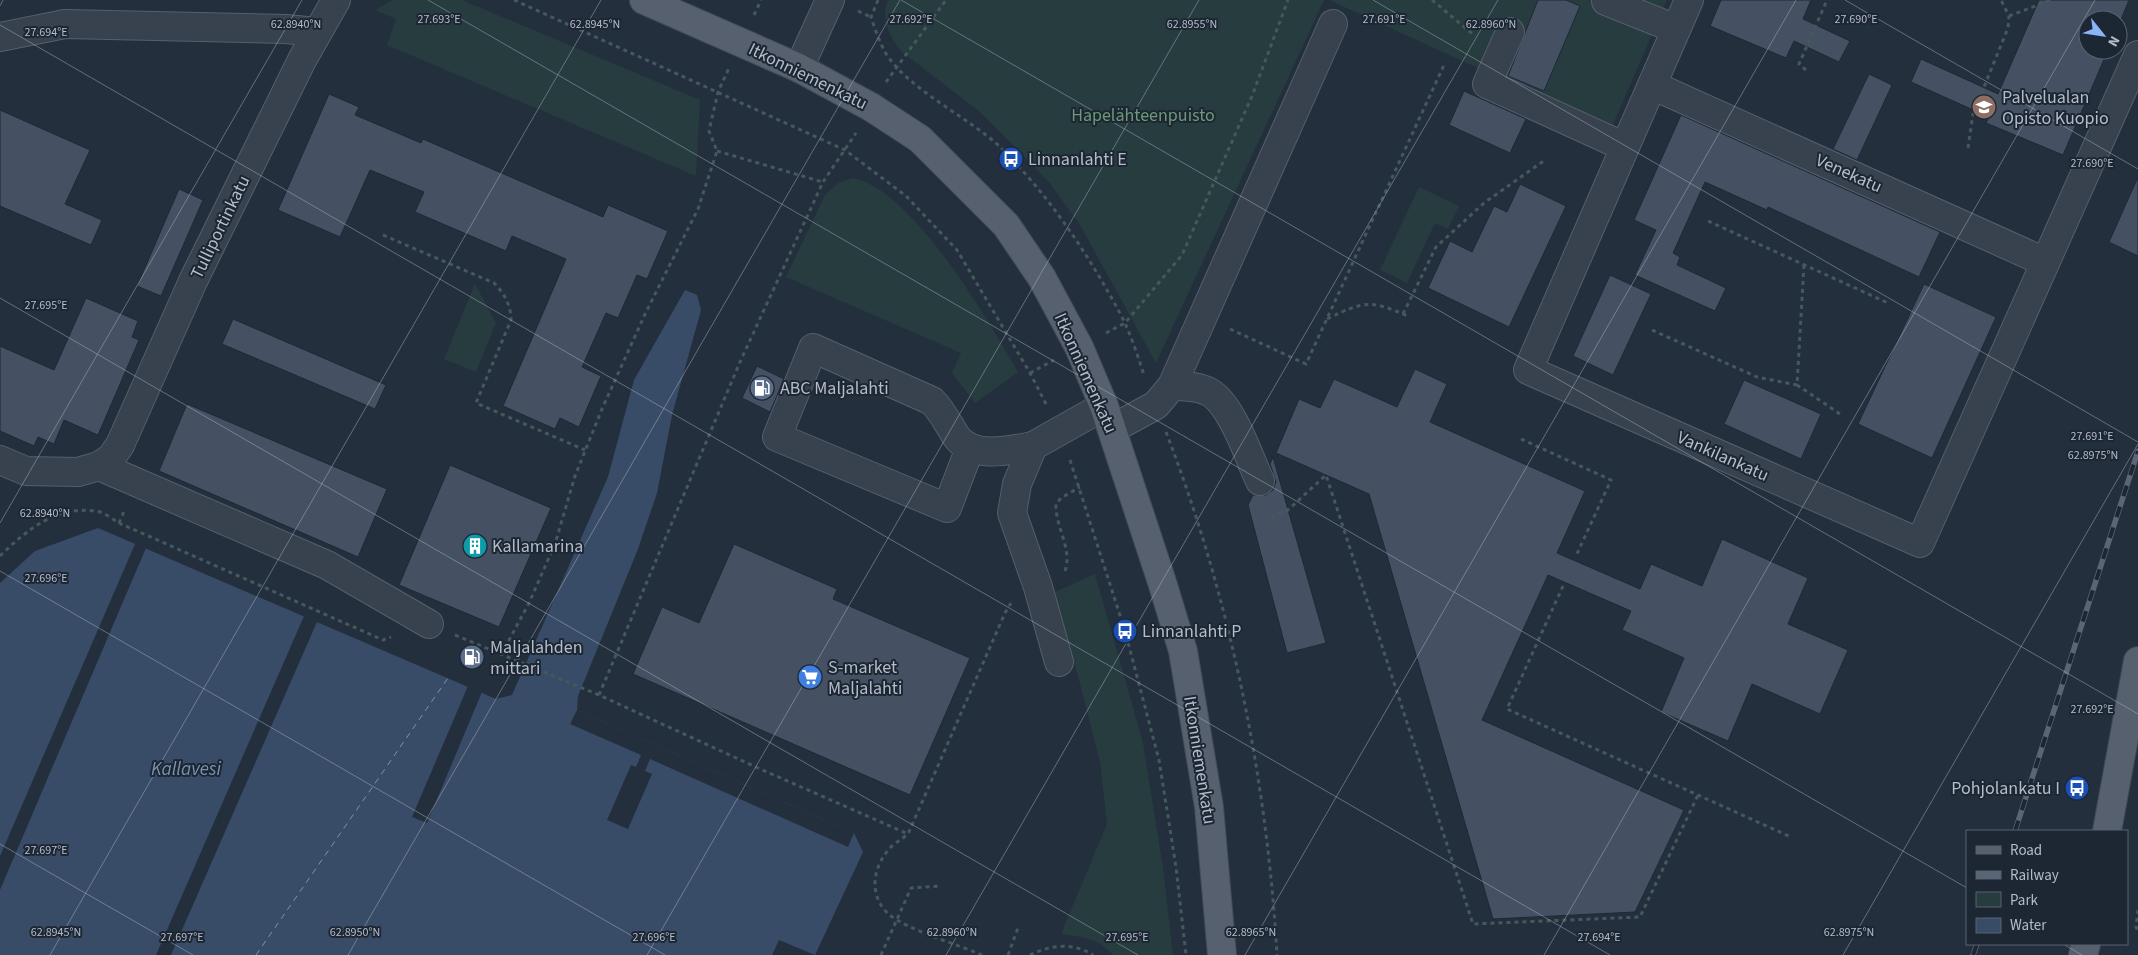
<svg xmlns="http://www.w3.org/2000/svg" width="2138" height="955" font-family="'Source Sans 3',sans-serif">
<style>
.green{fill:#263c3f}
.water{fill:#394c67}
.pier{fill:#242f3e}
.lines{fill:none;stroke-linecap:round;stroke-linejoin:round}
.ferry{stroke:#7c92b1;stroke-width:1;stroke-dasharray:6 5;stroke-linecap:butt}
.building{fill:#455162;stroke:#1f2835}
.minor-casing{stroke:#565f6c;stroke-width:30}
.major-casing{stroke:#414a57;stroke-width:30}
.path{stroke:#44595c;stroke-width:3;stroke-dasharray:4 4;stroke-linecap:butt}
.minor{stroke:#38414e;stroke-width:28}
.major{stroke:#56606e;stroke-width:28}
.rail-casing{stroke:#5a6575;stroke-width:5.5}
.rail{stroke:#1d2633;stroke-width:4;stroke-dasharray:11;stroke-linecap:butt}
.ticks{fill:none;stroke:#b4bcc9;stroke-width:1;stroke-opacity:0.45}
.labels{text-anchor:middle;stroke-width:4;stroke-linejoin:round;paint-order:stroke}
.street-label{font-size:18px;fill:#b4bcc9;stroke:#1d2633}
.poi-label{font-size:18px;fill:#b4bcc9;stroke:#1d2633;text-anchor:start}
.park-label{font-size:18px;fill:#6b9a76;stroke:#1d2633}
.water-label{font-size:19px;font-style:italic;fill:#7c92b1;stroke:#1d2633}
.ticks-label{font-size:12px;text-anchor:middle;fill:#b4bcc9;stroke:#1d2633;stroke-width:4;stroke-linejoin:round;paint-order:stroke}
</style>
<rect width="100%" height="100%" fill="#242f3e"/>
<!-- green -->
<g class="green">
<polygon points="393,0 462,0 700,100 696,176 387,45 396,19 375,10"/>
<path d="M888 0H1324L1156 363 1080 225 1049 182 980 112 902 52C890 39 880 17 888 0Z"/>
<polygon points="1329,0 1667,0 1611,129"/>
<path d="M853 178C913 190 988 320 1018 372L975 403 952 373 961 353 786 277 825 195 838 183Z"/>
<polygon points="1419,187 1459,206 1448,229 1435,223 1407,283 1380,270"/>
<polygon points="475,284 496,323 476,372 444,359"/>
<path d="M1095 574 1143 743 1163 868 1173 955H1113C1098 938 1082 937 1061 934L1107 824 1100 762 1078 676 1053 593Z"/>
</g>
<!-- water -->
<polygon class="water" points="685,290 697,295 701,310 672,415 657,493 638,549 578,696 577,710 854,833 863,852 815,955 779,940 772,955 0,955 0,583 35,551 98,528 496,699 512,695 608,477 634,380"/>
<!-- pier -->
<g class="pier">
<polygon points="135,544 146,548 0,890 0,856"/>
<polygon points="304,616 317,622 171,955 156,955"/>
<polygon points="468,686 482,692 427,823 412,817"/>
<polygon points="577,710 854,833 848,847 650,759 645,771 652,774 628,829 607,820 631,765 636,767 641,755 570,724"/>
</g>
<g class="lines">
<!-- ferry -->
<polyline class="ferry" points="256,955 448,678"/>
</g>
<!-- building -->
<g class="building">
<polygon points="1538,0 1566,0 1580,6 1544,91 1508,76"/>
<polygon points="1721,0 1811,0 1803,19 1850,41 1839,62 1794,41 1786,58 1710,26"/>
<polygon points="2039,0 2129,0 2118,27 2118,20 2088,20 2088,50 2108,50 2063,155 1986,123 1989,117 1911,82 1921,59 1998,94"/>
<polygon points="1869,74 1892,85 1857,160 1833,149"/>
<polygon points="1464,91 1526,119 1510,153 1449,125"/>
<polygon points="329,94 359,107 355,115 421,143 423,139 603,217 608,205 668,231 647,279 637,275 618,318 606,313 582,367 601,376 579,427 560,418 555,429 503,406 566,259 512,236 506,251 415,212 424,192 370,170 340,237 278,210"/>
<polygon points="0,110 90,150 65,204 102,220 91,245 0,206"/>
<polygon points="1681,115 1940,232 1919,277 1768,207 1767,210 1705,182 1673,253 1680,257 1677,265 1726,288 1715,311 1635,275 1656,230 1634,220"/>
<polygon points="2138,177 2138,256 2109,242"/>
<polygon points="1520,184 1566,206 1509,327 1428,288 1450,241 1472,252 1494,206 1507,212"/>
<polygon points="179,189 203,200 161,296 137,286"/>
<polygon points="1610,275 1651,294 1613,375 1573,356"/>
<polygon points="1924,284 1996,317 1932,458 1858,424"/>
<polygon points="86,298 138,321 132,337 139,340 98,435 64,420 54,444 38,437 34,446 0,431 0,346 54,370"/>
<polygon points="233,319 386,385 375,409 222,344"/>
<polygon points="757,366 784,379 770,412 742,398"/>
<polygon points="1415,369 1447,384 1430,422 1585,491 1557,553 1640,589 1651,564 1702,586 1722,539 1808,578 1788,624 1848,650 1820,714 1752,684 1728,741 1661,712 1684,658 1622,630 1631,611 1548,575 1482,720 1684,810 1635,912 1493,919 1369,494 1276,453 1299,399 1320,408 1334,379 1397,407"/>
<polygon points="1744,380 1821,414 1801,459 1724,424"/>
<polygon points="187,404 387,489 358,557 159,471"/>
<polygon points="1273,457 1326,643 1287,653 1248,505 1253,495 1266,495 1273,490 1276,482 1270,464"/>
<polygon points="450,465 551,508 499,627 399,585"/>
<polygon points="734,544 837,589 833,599 970,658 910,795 633,674 662,607 699,623"/>
</g>
<g class="lines">
<defs>
<g id="minor">
<polyline points="1689,0 1528,370 1920,543 2138,55"/>
<polyline points="1606,1 1676,29"/>
<polyline points="1510,32 1487,84 1625,147"/>
<polyline points="0,37 65,24 286,29 317,32"/>
<polyline points="799,68 830,0"/>
<polyline points="1652,85 2045,262"/>
<polyline points="1172,386 1333,24"/>
<path d="M1112 429 1156 405 1172 386C1184 386 1196 386 1207 391 1231 401 1249 458 1260 481"/>
<path d="M970 448 947 508 777 437 813 348 932 401C943 412 948 424 956 436 972 460 1011 450 1033 446"/>
<polyline points="0,460 26,471 78,472 99,466 111,458 120,445 193,281 302,60 336,0"/>
<polyline points="99,466 327,565 429,624"/>
<polyline points="1059,662 1038,587 1012,513 1017,484 1033,446 1104,406"/>
</g>
<g id="major">
<polyline points="644,0 799,68 871,107 920,139 1006,225 1042,278 1079,347 1104,406 1162,582 1183,651 1209,807 1222,955"/>
<polyline points="2107,831 2138,661"/>
<polyline points="2083,955 2086,944"/>
</g>
</defs>
<!-- minor casing -->
<use href="#minor" class="minor-casing"/>
<!-- major casing -->
<use href="#major" class="major-casing"/>
<!-- path -->
<g class="path">
<polyline points="514,0 845,150 906,196 957,250 1030,373 1047,406"/>
<path d="M878 0 871 17C875 29 879 41 885 52 907 89 967 116 999 146 1050 196 1091 258 1124 321 1132 338 1138 357 1144 375"/>
<polyline points="1432,0 1475,36"/>
<polyline points="858,11 871,17"/>
<polyline points="754,15 761,0"/>
<polyline points="2009,16 2051,0"/>
<polyline points="1806,70 1799,64 1827,0"/>
<polyline points="886,82 946,0"/>
<polyline points="1968,148 1973,114 2008,28 2009,16 2001,0"/>
<polyline points="717,151 823,182"/>
<polyline points="1708,221 1888,303"/>
<path d="M383 235 494 283C504 293 511 305 511 320L476 403 585 450"/>
<polyline points="1804,265 1797,385 1840,414"/>
<polyline points="1403,314 1436,247 1484,203 1545,160"/>
<path d="M1327 319C1366 300 1371 300 1410 317"/>
<polyline points="1230,329 1306,364 1444,65"/>
<polyline points="1652,330 1757,377 1797,385"/>
<polyline points="1106,333 1125,323 1182,255 1252,96 1288,0"/>
<polyline points="1030,373 1054,360"/>
<path d="M1166 432C1230 598 1267 778 1277 955"/>
<polyline points="1521,439 1611,480 1576,556"/>
<polyline points="1070,460 1125,631 1159,760 1176,867 1186,955"/>
<polyline points="1271,517 1288,510 1326,475 1473,924 1640,917 1698,795"/>
<polyline points="119,523 125,509"/>
<path d="M0 556C27 530 55 506 95 511 103 511 112 519 119 523L383 640 391 637"/>
<path d="M1065 571C1073 549 1055 527 1056 504L1061 498 1080 487"/>
<polyline points="1563,586 1507,709 1791,837"/>
<polyline points="455,635 599,695 758,768 908,834"/>
<polyline points="501,655 529,603 555,544 575,476 602,409 646,312 698,209 717,151 709,131 718,92 729,68"/>
<polyline points="599,695 740,362 823,182 856,133"/>
<polyline points="2138,910 2136,927 2138,931"/>
<polyline points="881,955 911,888 940,886"/>
<path d="M982 955C956 944 921 934 897 920 869 904 869 871 890 848 895 843 902 839 908 834L1005 613 1011 603"/>
<polyline points="1008,955 1019,925"/>
<path d="M1030 955C1050 945 1073 942 1093 955"/>
</g>
<!-- minor -->
<use href="#minor" class="minor"/>
<!-- major -->
<use href="#major" class="major"/>
<defs>
<g id="rail">
<polyline points="2015,831 2138,451"/>
<polyline points="1973,955 1977,944"/>
</g>
</defs>
<!-- rail casing -->
<use href="#rail" class="rail-casing"/>
<!-- rail -->
<use href="#rail" class="rail"/>
</g>
<!-- ticks -->
<path class="ticks" d="M428 0 1967 888M901 0 2138 714M1373 0 2138 442M1845 0 2138 169M0 6 3 0M0 25 1610 955M0 298 1138 955M0 523 302 0M0 571 665 955M0 844 193 955M2063 944 2082 955M50 955 601 0M348 955 900 0M647 955 1199 0M946 955 1498 0M1245 955 1796 0M1544 955 2095 0M1843 955 2138 444"/>
<!-- icons -->
<defs>
<symbol id="school-disc" viewBox="-11 -11 22 22"><circle r="9.5" fill="#8d6e63" stroke="#1d2633"/><path d="M0-5L7-2L0 1L-7-2ZM-4 1L0 2.5L4 1V4Q0 6-4 4Z" fill="#fff"/></symbol>
<symbol id="bus-disc" viewBox="-11 -11 22 22"><circle r="9.5" fill="#1a4fb4" stroke="#1d2633"/><path d="M-5-6H5V4H4V6H2V4H-2V6H-4V4H-5ZM-3.5-4V0h7V-4ZM-3.5 1.2v1.5H-2V1.2ZM2 1.2v1.5H3.5V1.2Z" fill="#fff"/></symbol>
<symbol id="fuel-disc" viewBox="-11 -11 22 22"><circle r="9.5" fill="#5c6f8a" stroke="#1d2633"/><path d="M-5.5-6h7V0h2V4h1.3V-2.5L3-4.5l.8-.8L6-3V5H2.5V1h-1V6h-7ZM-4.2-4.7v3.2H.2V-4.7Z" fill="#fff"/></symbol>
<symbol id="building-disc" viewBox="-11 -11 22 22"><circle r="9.5" fill="#0f9aa8" stroke="#1d2633"/><path d="M-4-6H4V6H1V3H-1V6H-4ZM-2.5-4.3h1.7v1.8h-1.7ZM.8-4.3h1.7v1.8H.8ZM-2.5-1h1.7V.8h-1.7ZM.8-1h1.7V.8H.8Z" fill="#fff"/></symbol>
<symbol id="supermarket-disc" viewBox="-11 -11 22 22"><circle r="9.5" fill="#3f7fe0" stroke="#1d2633"/><path d="M-6-5.5h2.5l.6 2H6L4.5 2H-2.5L-4.4-4H-6ZM-1.5 3.2a1.3 1.3 0 1 0 .1 0ZM3 3.2a1.3 1.3 0 1 0 .1 0Z" fill="#fff"/></symbol>
</defs>
<g fill-rule="evenodd">
<use href="#school-disc" x="1970" y="93" width="28" height="28"/>
<use href="#bus-disc" x="997" y="145" width="28" height="28"/>
<use href="#fuel-disc" x="748" y="374" width="28" height="28"/>
<use href="#building-disc" x="461" y="532" width="28" height="28"/>
<use href="#bus-disc" x="1111" y="617" width="28" height="28"/>
<use href="#fuel-disc" x="458" y="643" width="28" height="28"/>
<use href="#supermarket-disc" x="796" y="663" width="28" height="28"/>
<use href="#bus-disc" x="2063" y="774" width="28" height="28"/>
</g>
<g class="labels">
<!-- street labels -->
<g class="street-label">
<text transform="translate(808 76) rotate(26)" y="6">Itkonniemenkatu</text>
<text transform="translate(1849 173) rotate(24)" y="6">Venekatu</text>
<text transform="translate(220 227) rotate(-64)" y="6">Tulliportinkatu</text>
<text transform="translate(1086 373) rotate(66)" y="6">Itkonniemenkatu</text>
<text transform="translate(1723 456) rotate(24)" y="6">Vankilankatu</text>
<text transform="translate(1200 760) rotate(81)" y="6">Itkonniemenkatu</text>
</g>
<!-- poi labels -->
<g class="poi-label">
<text x="2002" y="103">Palvelualan<tspan x="2002" dy="21">Opisto Kuopio</tspan></text>
<text x="1028" y="165">Linnanlahti E</text>
<text x="780" y="394">ABC Maljalahti</text>
<text x="492" y="552">Kallamarina</text>
<text x="1142" y="637">Linnanlahti P</text>
<text x="490" y="653">Maljalahden<tspan x="490" dy="21">mittari</tspan></text>
<text x="828" y="673">S-market<tspan x="828" dy="21">Maljalahti</tspan></text>
<text x="2060" y="794" text-anchor="end">Pohjolankatu I</text>
</g>
<!-- park labels -->
<g class="park-label">
<text x="1143" y="121">Hapelähteenpuisto</text>
</g>
<!-- water labels -->
<g class="water-label">
<text x="186" y="775">Kallavesi</text>
</g>
</g>
<g class="ticks-label">
<text x="439" y="23">27.693°E</text>
<text x="911" y="23">27.692°E</text>
<text x="1384" y="23">27.691°E</text>
<text x="1856" y="23">27.690°E</text>
<text x="296" y="28">62.8940°N</text>
<text x="595" y="28">62.8945°N</text>
<text x="1192" y="28">62.8955°N</text>
<text x="1491" y="28">62.8960°N</text>
<text x="46" y="36">27.694°E</text>
<text x="2092" y="167">27.690°E</text>
<text x="46" y="309">27.695°E</text>
<text x="2092" y="440">27.691°E</text>
<text x="2093" y="459">62.8975°N</text>
<text x="45" y="517">62.8940°N</text>
<text x="46" y="582">27.696°E</text>
<text x="2092" y="713">27.692°E</text>
<text x="46" y="854">27.697°E</text>
<text x="56" y="936">62.8945°N</text>
<text x="355" y="936">62.8950°N</text>
<text x="952" y="936">62.8960°N</text>
<text x="1251" y="936">62.8965°N</text>
<text x="1849" y="936">62.8975°N</text>
<text x="182" y="941">27.697°E</text>
<text x="654" y="941">27.696°E</text>
<text x="1127" y="941">27.695°E</text>
<text x="1599" y="941">27.694°E</text>
</g>
<!-- legend -->
<rect x="1966" y="830" width="162" height="115" fill="#1d2633" stroke="#59626f"/>
<rect x="1976" y="846" width="25" height="8" fill="#56606e" stroke="#59626f"/>
<text x="2010" y="855" font-size="15" fill="#b4bcc9">Road</text>
<rect x="1976" y="871" width="25" height="8" fill="#5a6575" stroke="#59626f"/>
<text x="2010" y="880" font-size="15" fill="#b4bcc9">Railway</text>
<rect x="1976" y="892" width="25" height="15" fill="#263c3f" stroke="#59626f"/>
<text x="2010" y="905" font-size="15" fill="#b4bcc9">Park</text>
<rect x="1976" y="918" width="25" height="15" fill="#394c67" stroke="#59626f"/>
<text x="2010" y="930" font-size="15" fill="#b4bcc9">Water</text>
<!-- north arrow -->
<g transform="translate(2103 35) rotate(120)"><circle r="24" fill="#1d2633" stroke="#59626f"/>
<path d="M0-4L9 19L0 12L-9 19Z" fill="#8ab4f8"/>
<text y="-8" font-size="14" font-weight="bold" text-anchor="middle" fill="#b4bcc9">N</text>
</g>
</svg>
